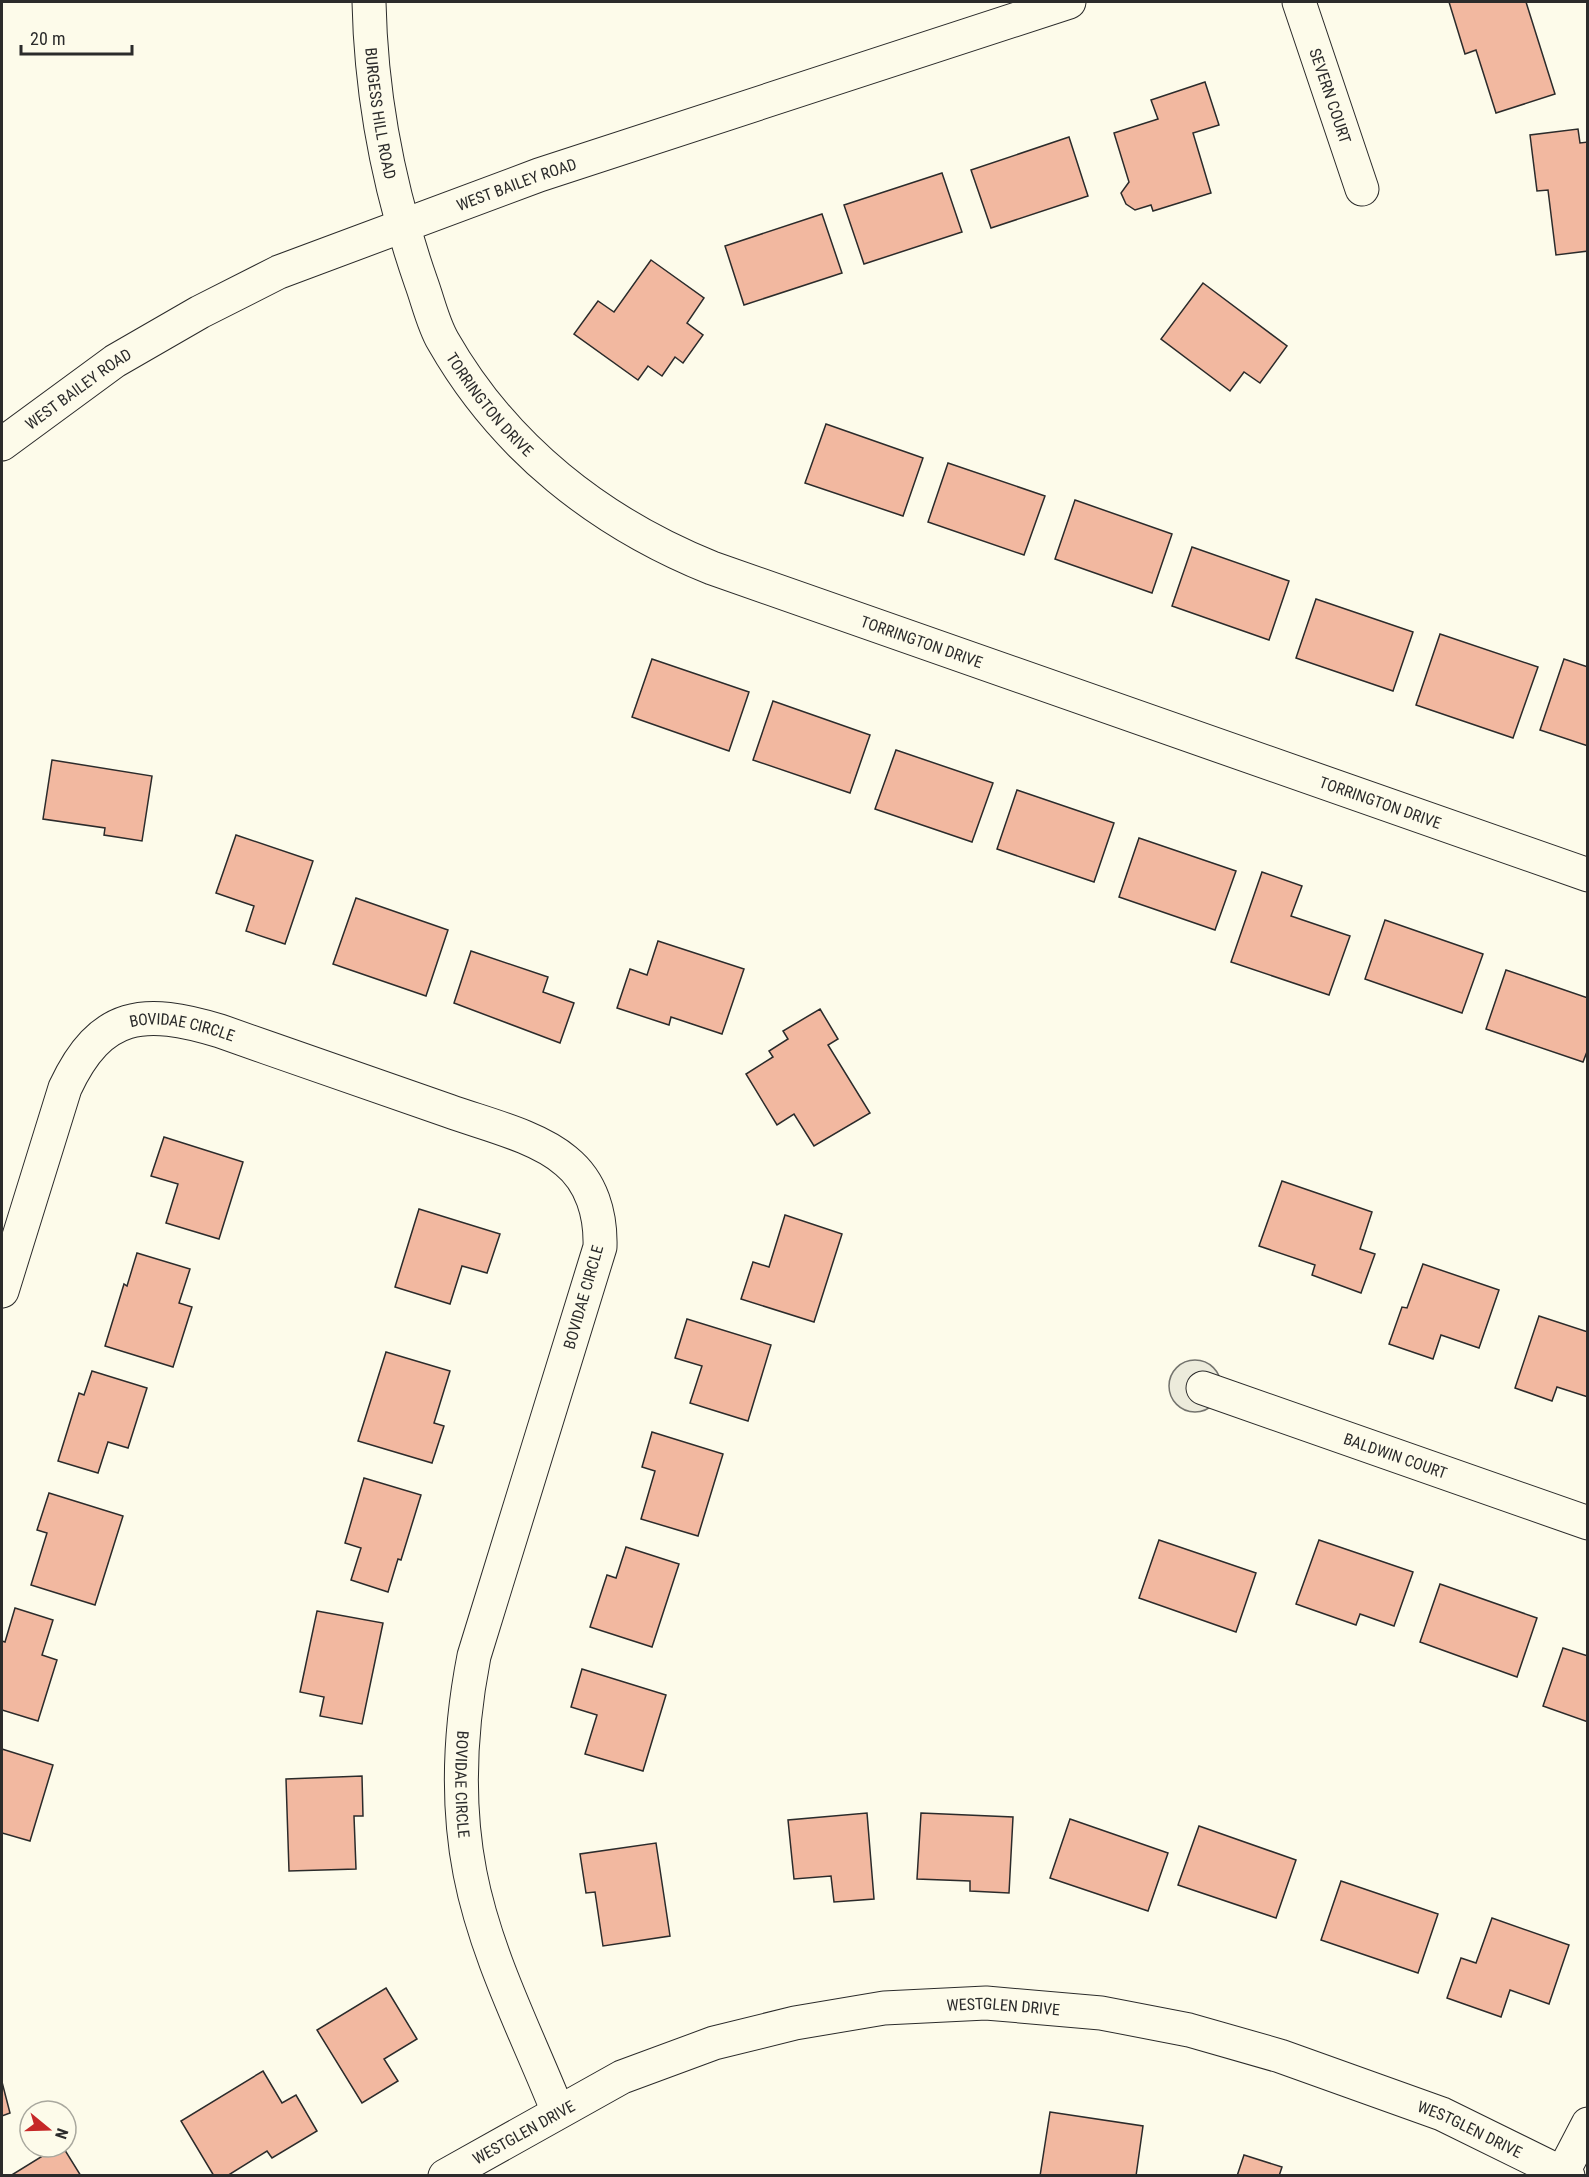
<svg xmlns="http://www.w3.org/2000/svg" width="1589" height="2177" font-family="'Roboto Condensed',sans-serif">
<style>
.green{fill:#ecebdb;stroke:#74746e;stroke-width:1.5}
.building{fill:#f2b8a0;stroke:#2b2b2b;stroke-width:1.5}
.lines{fill:none;stroke-linecap:round;stroke-linejoin:round}
.minor-casing{stroke:#2b2b2b;stroke-width:35}
.minor{stroke:#fdfbea;stroke-width:33}
.labels{text-anchor:middle;stroke-width:4.5;stroke-linejoin:round;paint-order:stroke}
.street-label{font-size:16px;fill:#2b2b2b;stroke:#fdfbea}
</style>
<rect width="100%" height="100%" fill="#fdfbea"/>
<!-- green -->
<circle class="green" cx="1195" cy="1386" r="26"/>
<!-- building -->
<g class="building">
<polygon points="1449,2 1526,2 1555,94 1496,113 1476,50 1465,54"/>
<polygon points="1205,82 1219,125 1193,133 1211,193 1153,211 1151,205 1135,210 1126,204 1121,193 1129,182 1114,133 1158,119 1151,100"/>
<polygon points="1578,129 1580,143 1588,142 1588,251 1556,255 1548,190 1537,191 1530,135"/>
<polygon points="1069,137 1088,196 991,228 971,170"/>
<polygon points="942,173 962,232 864,264 844,205"/>
<polygon points="822,214 842,273 744,305 725,246"/>
<polygon points="651,260 704,298 687,323 703,335 683,363 675,357 662,376 648,366 638,380 574,334 598,301 614,312"/>
<polygon points="1203,283 1287,346 1260,383 1244,372 1230,391 1161,339"/>
<polygon points="826,424 923,458 903,516 805,483"/>
<polygon points="948,463 1045,496 1024,555 928,522"/>
<polygon points="1075,500 1172,534 1152,593 1055,559"/>
<polygon points="1192,547 1289,581 1269,640 1172,606"/>
<polygon points="1316,599 1413,632 1393,691 1296,658"/>
<polygon points="1440,634 1538,667 1513,738 1416,705"/>
<polygon points="652,659 749,692 729,751 632,717"/>
<polygon points="1564,659 1588,667 1588,746 1540,730"/>
<polygon points="773,701 870,735 850,793 753,760"/>
<polygon points="896,750 993,783 972,842 875,809"/>
<polygon points="52,760 152,776 142,841 104,835 105,828 43,819"/>
<polygon points="1017,790 1114,823 1094,882 997,849"/>
<polygon points="236,835 313,861 285,944 246,931 254,906 216,893"/>
<polygon points="1139,838 1236,871 1215,930 1119,897"/>
<polygon points="1262,872 1302,886 1291,916 1350,936 1329,995 1231,962"/>
<polygon points="356,898 448,930 426,996 333,964"/>
<polygon points="1385,920 1483,954 1462,1013 1365,979"/>
<polygon points="658,941 744,969 722,1034 671,1017 669,1025 617,1008 630,969 647,975"/>
<polygon points="471,951 548,977 543,992 574,1003 560,1043 454,1003"/>
<polygon points="1506,970 1588,998 1588,1049 1583,1062 1486,1029"/>
<polygon points="820,1009 838,1039 828,1045 870,1113 814,1146 794,1114 777,1125 746,1074 773,1057 769,1051 788,1039 783,1031"/>
<polygon points="164,1137 243,1162 219,1239 166,1223 178,1184 151,1176"/>
<polygon points="1282,1181 1372,1212 1360,1249 1375,1254 1361,1293 1312,1275 1315,1265 1259,1246"/>
<polygon points="419,1209 500,1234 487,1273 462,1266 450,1304 395,1287"/>
<polygon points="785,1215 842,1234 814,1322 741,1299 753,1262 769,1267"/>
<polygon points="137,1253 190,1269 179,1303 192,1307 173,1367 105,1346 124,1284 127,1286"/>
<polygon points="1423,1264 1499,1290 1479,1348 1441,1335 1433,1359 1389,1344 1402,1307 1407,1308"/>
<polygon points="1539,1316 1588,1332 1588,1397 1557,1387 1552,1401 1515,1388"/>
<polygon points="687,1319 771,1345 748,1421 690,1403 702,1366 675,1358"/>
<polygon points="386,1352 450,1371 434,1423 444,1426 432,1463 358,1441"/>
<polygon points="92,1371 147,1388 128,1448 108,1442 98,1473 58,1461 79,1393 84,1395"/>
<polygon points="652,1432 723,1454 698,1536 641,1519 655,1471 642,1467"/>
<polygon points="364,1478 421,1495 401,1560 398,1559 388,1592 351,1580 361,1548 345,1543"/>
<polygon points="49,1493 123,1516 95,1605 31,1585 47,1533 37,1530"/>
<polygon points="1159,1540 1256,1573 1236,1632 1139,1598"/>
<polygon points="1319,1540 1413,1572 1394,1626 1360,1614 1356,1625 1296,1604"/>
<polygon points="626,1547 679,1564 652,1647 590,1627 607,1575 616,1578"/>
<polygon points="1440,1584 1537,1618 1517,1677 1420,1642"/>
<polygon points="15,1608 53,1620 42,1655 57,1660 38,1721 2,1710 2,1641 5,1642"/>
<polygon points="317,1611 383,1623 362,1724 320,1716 324,1697 300,1692"/>
<polygon points="1563,1648 1588,1656 1588,1722 1543,1706"/>
<polygon points="582,1669 666,1695 643,1771 585,1754 597,1715 571,1707"/>
<polygon points="2,1749 53,1765 30,1841 2,1833"/>
<polygon points="362,1776 363,1816 354,1816 356,1869 289,1871 286,1779"/>
<polygon points="867,1813 874,1899 834,1902 831,1876 794,1879 788,1820"/>
<polygon points="921,1813 1013,1817 1009,1893 970,1891 970,1881 917,1879"/>
<polygon points="1070,1819 1168,1853 1148,1911 1050,1878"/>
<polygon points="1199,1826 1296,1860 1276,1918 1178,1885"/>
<polygon points="656,1843 670,1936 603,1946 595,1892 586,1893 580,1854"/>
<polygon points="1341,1881 1438,1914 1418,1973 1321,1940"/>
<polygon points="1492,1918 1569,1945 1549,2004 1510,1990 1501,2017 1447,1998 1461,1958 1476,1963"/>
<polygon points="386,1988 417,2039 384,2059 398,2081 362,2103 317,2030"/>
<polygon points="263,2071 282,2103 296,2095 317,2131 272,2158 267,2151 227,2176 214,2176 181,2121"/>
<polygon points="2,2082 10,2113 2,2116"/>
<polygon points="1050,2112 1143,2126 1136,2176 1040,2176"/>
<polygon points="57,2147 63,2147 81,2176 10,2176"/>
<polygon points="1244,2155 1282,2167 1279,2176 1237,2176"/>
</g>
<g class="lines">
<defs>
<g id="minor">
<path id="s1" d="M369 2C371 99 389 190 421 282 428 301 433 324 443 341 504 448 600 523 712 568L1588 875"/>
<path id="s2" d="M1299 2 1362 189"/>
<path id="s3" d="M2 444 115 361 200 312 279 272 539 175 1069 2"/>
<path id="s4" d="M2 1291 65 1088C101 1011 144 1008 220 1031 296 1058 372 1084 449 1111 485 1124 537 1136 566 1161 592 1182 601 1215 600 1247L474 1656C460 1728 456 1801 470 1873 486 1956 527 2034 558 2112"/>
<path id="s5" d="M1203 1388 1588 1523"/>
<polyline points="1563,2172 1588,2124"/>
<path id="s6" d="M445 2176 622 2077 714 2043 795 2023 884 2008 986 2003 1101 2013 1189 2030 1280 2056 1442 2114 1568 2176"/>
</g>
</defs>
<!-- minor casing -->
<use href="#minor" class="minor-casing"/>
<!-- minor -->
<use href="#minor" class="minor"/>
</g>
<g class="labels">
<!-- street labels -->
<g class="street-label">
<text dy="6" stroke="none"><textPath href="#s2" startOffset="99">SEVERN COURT</textPath></text>
<text dy="6" stroke="none"><textPath href="#s1" startOffset="112">BURGESS HILL ROAD</textPath></text>
<text dy="6" stroke="none"><textPath href="#s3" startOffset="580">WEST BAILEY ROAD</textPath></text>
<text dy="6" stroke="none"><textPath href="#s3" startOffset="94">WEST BAILEY ROAD</textPath></text>
<text dy="6" stroke="none"><textPath href="#s1" startOffset="428">TORRINGTON DRIVE</textPath></text>
<text dy="6" stroke="none"><textPath href="#s1" startOffset="930">TORRINGTON DRIVE</textPath></text>
<text dy="6" stroke="none"><textPath href="#s1" startOffset="1416">TORRINGTON DRIVE</textPath></text>
<text dy="6" stroke="none"><textPath href="#s4" startOffset="362">BOVIDAE CIRCLE</textPath></text>
<text transform="translate(583 1297) rotate(-74)" y="6">BOVIDAE CIRCLE</text>
<text dy="6" stroke="none"><textPath href="#s5" startOffset="204">BALDWIN COURT</textPath></text>
<text dy="6" stroke="none"><textPath href="#s4" startOffset="1424">BOVIDAE CIRCLE</textPath></text>
<text dy="6" stroke="none"><textPath href="#s6" startOffset="594">WESTGLEN DRIVE</textPath></text>
<text dy="6" stroke="none"><textPath href="#s6" startOffset="1080">WESTGLEN DRIVE</textPath></text>
<text dy="6" stroke="none"><textPath href="#s6" startOffset="90">WESTGLEN DRIVE</textPath></text>
</g>
</g>
<!-- border -->
<rect width="1589" height="2177" fill="none" stroke="#2b2b2b" stroke-width="6"/>
<!-- north arrow -->
<g transform="translate(48 2129) rotate(109)"><circle r="28" fill="#fdfbea" stroke="#a9a89e" stroke-width="1.5"/>
<path d="M0-4.5L10 22L0 15L-10 22Z" fill="#c62828"/>
<text y="-9" font-size="16" font-weight="bold" text-anchor="middle" fill="#2b2b2b">N</text>
</g>
<!-- scale -->
<path d="M21 45v9h111v-9" fill="none" stroke="#2b2b2b" stroke-width="3"/>
<text x="30" y="45" font-size="18" fill="#2b2b2b" stroke="#fdfbea" stroke-width="4.5" paint-order="stroke">20 m</text>
</svg>
